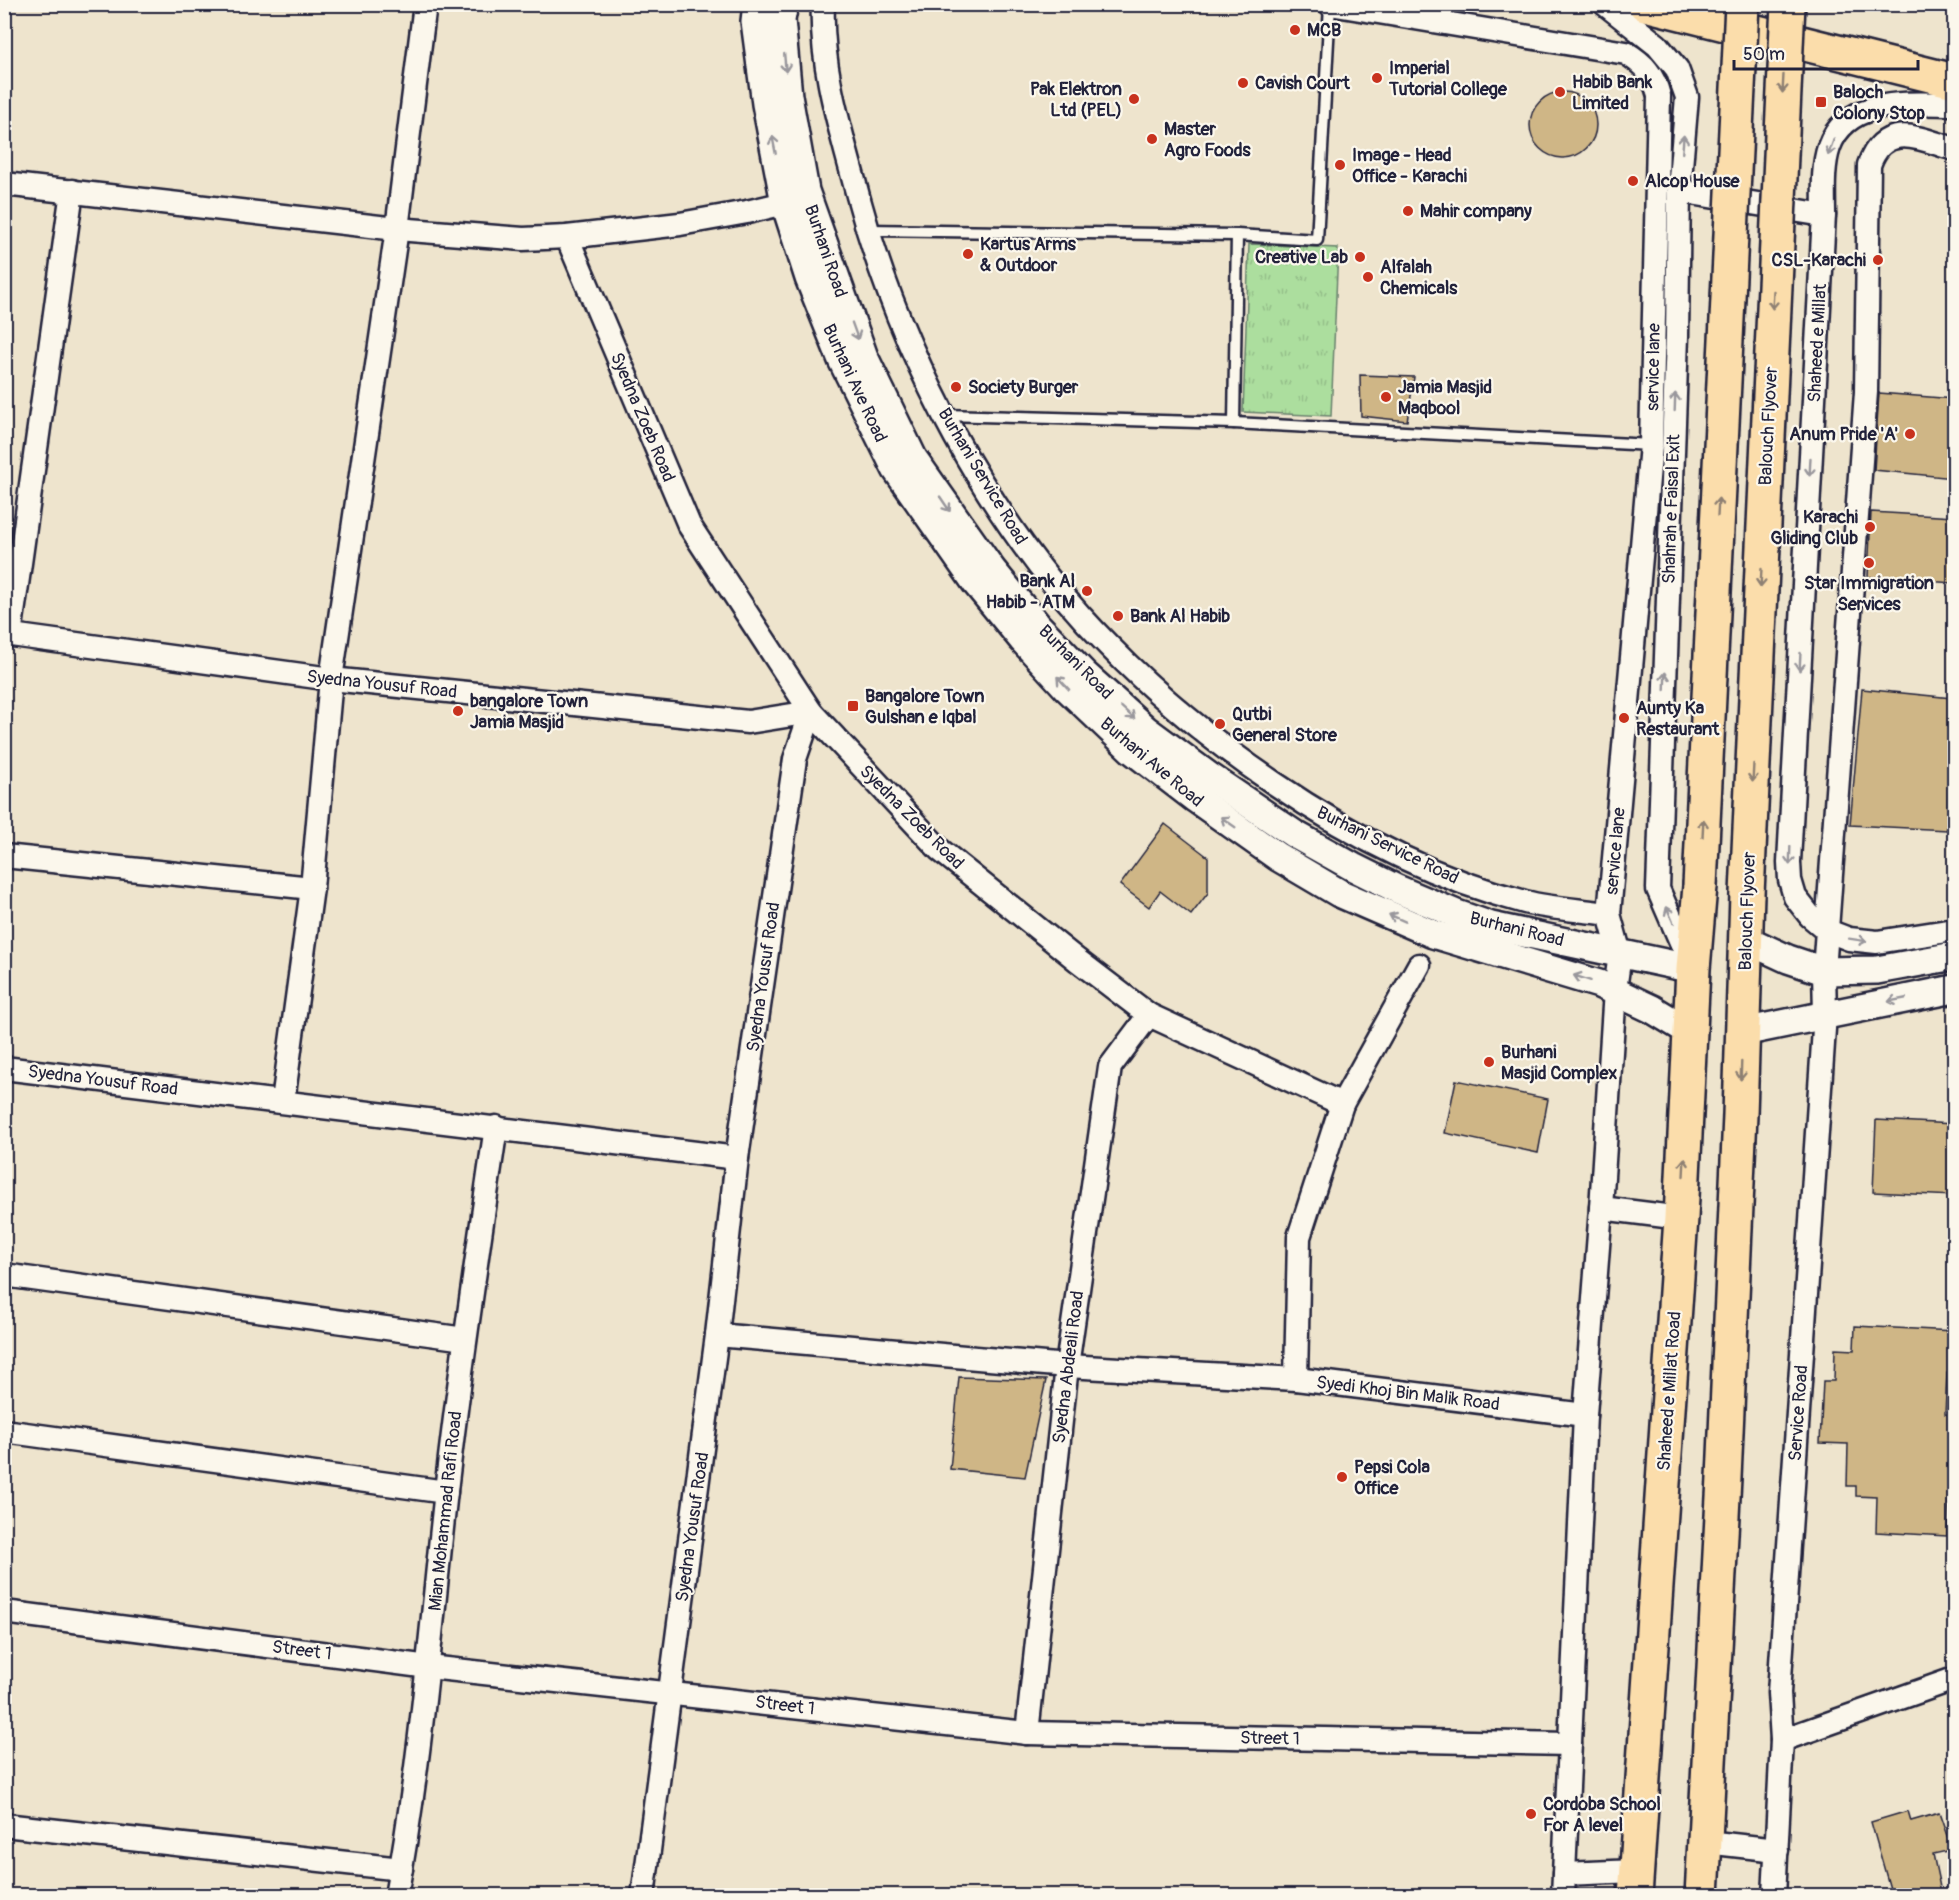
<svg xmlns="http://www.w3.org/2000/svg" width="1959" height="1900" font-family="Pangolin,sans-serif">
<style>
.park{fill:url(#park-tufts);stroke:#67806c;stroke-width:1.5}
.building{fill:#cfb686;stroke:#22223b;stroke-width:1.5}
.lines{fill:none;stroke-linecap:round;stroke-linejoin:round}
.service-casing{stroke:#22223b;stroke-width:15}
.minor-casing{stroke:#22223b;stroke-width:27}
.tertiary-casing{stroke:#22223b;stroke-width:32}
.primary-casing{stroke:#22223b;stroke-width:38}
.trunk-casing{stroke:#22223b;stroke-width:38}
.service{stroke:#fbf7ec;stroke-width:10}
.minor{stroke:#fbf7ec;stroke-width:22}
.tertiary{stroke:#fbf7ec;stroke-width:27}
.primary{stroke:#fbddab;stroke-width:33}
.trunk{stroke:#fbddab;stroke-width:33}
.primary-bridge-casing{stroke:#22223b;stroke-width:38;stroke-linecap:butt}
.primary-bridge{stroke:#fbddab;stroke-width:33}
.oneway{stroke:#99979c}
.oneway2{stroke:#8e8073}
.poi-dot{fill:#c8321e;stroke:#fbf7ec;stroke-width:2}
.labels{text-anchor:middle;stroke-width:4.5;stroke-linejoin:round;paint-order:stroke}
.poi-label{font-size:18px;font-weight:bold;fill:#22223b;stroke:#fbf7ec;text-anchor:start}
.street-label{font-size:18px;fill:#22223b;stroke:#fbf7ec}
</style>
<defs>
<pattern id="park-tufts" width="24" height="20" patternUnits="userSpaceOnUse" patternTransform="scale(1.5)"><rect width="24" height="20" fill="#acde9e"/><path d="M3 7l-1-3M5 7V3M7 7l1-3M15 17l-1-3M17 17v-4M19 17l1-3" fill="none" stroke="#94be89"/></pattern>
</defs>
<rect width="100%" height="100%" fill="#eee4cd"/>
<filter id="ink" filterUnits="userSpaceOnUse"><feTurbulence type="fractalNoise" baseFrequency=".0167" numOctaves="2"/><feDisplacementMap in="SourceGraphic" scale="12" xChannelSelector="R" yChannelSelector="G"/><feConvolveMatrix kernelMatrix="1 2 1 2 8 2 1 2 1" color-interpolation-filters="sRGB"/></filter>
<g filter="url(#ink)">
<!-- park -->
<polygon class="park" points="1249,244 1338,248 1331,416 1243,412"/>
<!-- building -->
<g class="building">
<circle cx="1563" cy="125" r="33"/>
<polygon points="1360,375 1414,377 1407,421 1361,416"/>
<polygon points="1879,393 1954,399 1954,478 1874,470"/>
<polygon points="1871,512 1954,517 1954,583 1868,577"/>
<polygon points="1862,689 1952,698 1947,830 1850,825"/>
<polygon points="1165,824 1208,857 1208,893 1191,915 1160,891 1149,907 1120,885"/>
<polygon points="1456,1080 1548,1099 1538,1153 1445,1133"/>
<polygon points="1876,1120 1954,1124 1954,1196 1873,1192"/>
<polygon points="1855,1326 1954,1331 1954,1374 1947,1373 1945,1414 1952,1415 1950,1456 1954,1456 1954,1493 1949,1492 1947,1536 1876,1532 1877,1497 1856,1496 1856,1486 1847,1486 1848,1444 1820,1443 1823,1381 1834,1381 1835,1349 1854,1350"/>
<polygon points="959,1377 1046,1380 1025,1477 950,1469"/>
<polygon points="1908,1811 1911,1821 1939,1813 1952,1850 1933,1854 1941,1892 1924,1896 1892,1896 1871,1822"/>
</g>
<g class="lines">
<defs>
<g id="service">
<polyline points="868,230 1237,235 1317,240 1330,5"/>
<polyline points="944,415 1234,423 1651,445"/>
<polyline points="1234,423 1237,235"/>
</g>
<g id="minor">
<path d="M823 4C820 69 842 134 858 196 901 356 991 528 1109 646 1159 697 1215 743 1274 783 1350 835 1436 879 1525 902 1552 909 1582 910 1609 914"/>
<path d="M1330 4 1626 53C1644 64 1654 75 1659 96L1651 445 1609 914 1620 954 1615 990 1601 1208 1585 1415 1563 1896"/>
<polyline points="1605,4 1657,45 1677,69 1687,97 1679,191 1677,336 1658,889 1691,965"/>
<path d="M1954 104C1912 104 1847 96 1829 147 1822 168 1824 193 1824 215L1789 862 1790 880 1795 897 1810 916 1828 931 1849 939 1877 942 1954 930"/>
<polyline points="4,184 397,229 523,239 567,237 680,224 747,212 785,203"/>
<polyline points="1679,191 1824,215"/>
<polyline points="567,237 689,525 811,712 940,850 1077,960 1149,1015 1342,1104 1419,965"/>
<polyline points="4,634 331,679 748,722 811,712 795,759 737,1158 717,1335 643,1896"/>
<polyline points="10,635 72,191"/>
<polyline points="4,856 312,888"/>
<polyline points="4,1068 737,1158"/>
<polyline points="283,1101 312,888 331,679 397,229 425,4"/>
<polyline points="1601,1208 1681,1218"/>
<polyline points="4,1275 465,1339"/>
<polyline points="717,1335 1067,1366 1296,1379 1585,1415"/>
<polyline points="1296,1379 1299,1237 1342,1104"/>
<polyline points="4,1431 446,1492"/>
<polyline points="4,1612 429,1667 1027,1733 1570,1744"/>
<polyline points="1027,1733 1067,1366 1110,1067 1149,1015"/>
<polyline points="1782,1740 1954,1679"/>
<polyline points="4,1825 401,1869"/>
<polyline points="1706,1842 1777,1850"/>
<polyline points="1564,1874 1636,1871"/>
<path d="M396 1896C421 1762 431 1626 446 1491 460 1369 478 1248 496 1127"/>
<path d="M1774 1896 1782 1740 1779 1693 1825 1014 1824 971 1866 392 1869 165C1885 120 1920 139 1954 149"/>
</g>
<g id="tertiary">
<polyline points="757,4 755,21 766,104 785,203 809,278 842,360 896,469 976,583 1022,639 1067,688 1131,749 1196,799 1278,857 1339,893 1433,934 1599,984 1652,1009 1690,1032"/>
<polyline points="784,4 781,20 788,96 805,191 864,357 913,458 992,570 1037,625 1085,675 1145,729 1210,777 1294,834 1353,867 1397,889 1454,913 1491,926 1693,969"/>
<polyline points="1747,940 1788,959 1824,971 1877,970 1954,956"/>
<polyline points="1743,1032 1954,989"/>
</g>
<g id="primary">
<polyline points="1635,1896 1681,1218 1693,969 1700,886"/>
<polyline points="1702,1896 1724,1478 1740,1115 1747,894"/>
</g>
<polyline id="trunk" points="1645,4 1954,81"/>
</defs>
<!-- service casing -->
<use href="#service" class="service-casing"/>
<!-- minor casing -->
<use href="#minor" class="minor-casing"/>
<!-- tertiary casing -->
<use href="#tertiary" class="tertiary-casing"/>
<!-- primary casing -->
<use href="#primary" class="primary-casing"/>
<!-- trunk casing -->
<use href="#trunk" class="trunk-casing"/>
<!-- service -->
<use href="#service" class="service"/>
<!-- minor -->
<use href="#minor" class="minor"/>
<!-- tertiary -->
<use href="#tertiary" class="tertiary"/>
<!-- primary -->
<use href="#primary" class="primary"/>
<!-- trunk -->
<use href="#trunk" class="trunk"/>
<defs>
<g id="primary-bridge">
<polyline points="1700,886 1742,4"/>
<polyline points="1747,894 1788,4"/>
</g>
</defs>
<!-- primary-bridge casing -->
<use href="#primary-bridge" class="primary-bridge-casing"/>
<!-- primary-bridge -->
<use href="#primary-bridge" class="primary-bridge"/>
</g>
<!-- one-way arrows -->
<defs><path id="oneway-shaft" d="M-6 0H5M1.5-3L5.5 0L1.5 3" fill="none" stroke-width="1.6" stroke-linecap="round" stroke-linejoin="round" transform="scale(1.5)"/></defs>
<g class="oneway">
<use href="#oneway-shaft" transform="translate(785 63) rotate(85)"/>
<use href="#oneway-shaft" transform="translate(1683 144) rotate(-85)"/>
<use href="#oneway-shaft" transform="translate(774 145) rotate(-101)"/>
<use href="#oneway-shaft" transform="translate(1831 147) rotate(110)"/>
<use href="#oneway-shaft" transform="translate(855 331) rotate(70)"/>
<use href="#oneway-shaft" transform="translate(1675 402) rotate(-88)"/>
<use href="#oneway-shaft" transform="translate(1810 467) rotate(93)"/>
<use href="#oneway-shaft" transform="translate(945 504) rotate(56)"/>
<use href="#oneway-shaft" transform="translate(1800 662) rotate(93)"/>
<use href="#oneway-shaft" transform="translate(1665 681) rotate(-88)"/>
<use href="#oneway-shaft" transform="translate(1063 683) rotate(-133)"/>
<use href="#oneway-shaft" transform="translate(1128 713) rotate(42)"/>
<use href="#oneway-shaft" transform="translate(1228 822) rotate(-145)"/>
<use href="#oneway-shaft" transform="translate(1790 856) rotate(92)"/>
<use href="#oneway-shaft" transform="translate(1670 915) rotate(-113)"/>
<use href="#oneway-shaft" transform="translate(1397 918) rotate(-156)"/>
<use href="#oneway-shaft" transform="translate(1858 940) rotate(9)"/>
<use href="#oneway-shaft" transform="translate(1582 978) rotate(-162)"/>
<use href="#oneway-shaft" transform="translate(1897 1000) rotate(169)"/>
</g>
<g class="oneway2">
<use href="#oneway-shaft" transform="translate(1783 84) rotate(93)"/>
<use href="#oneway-shaft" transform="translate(1773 300) rotate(93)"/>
<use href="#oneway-shaft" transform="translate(1718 507) rotate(-87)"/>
<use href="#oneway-shaft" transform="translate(1761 578) rotate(93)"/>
<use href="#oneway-shaft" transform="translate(1753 773) rotate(93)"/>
<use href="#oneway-shaft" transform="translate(1703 828) rotate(-87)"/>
<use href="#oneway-shaft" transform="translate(1741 1071) rotate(92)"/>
<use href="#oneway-shaft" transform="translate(1684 1167) rotate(-87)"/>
</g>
</g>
<!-- markers -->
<g class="poi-dot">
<circle cx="1295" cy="30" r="6"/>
<circle cx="1377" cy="78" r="6"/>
<circle cx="1243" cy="83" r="6"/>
<circle cx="1560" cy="92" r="6"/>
<circle cx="1134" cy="99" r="6"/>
<rect x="1815" y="96" width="12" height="12" rx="3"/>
<circle cx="1152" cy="139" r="6"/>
<circle cx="1340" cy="165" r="6"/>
<circle cx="1633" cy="181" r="6"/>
<circle cx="1408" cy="211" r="6"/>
<circle cx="968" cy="254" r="6"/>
<circle cx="1360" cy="257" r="6"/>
<circle cx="1878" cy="260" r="6"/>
<circle cx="1368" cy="277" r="6"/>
<circle cx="956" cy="387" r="6"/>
<circle cx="1386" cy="397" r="6"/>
<circle cx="1910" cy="434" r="6"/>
<circle cx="1870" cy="527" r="6"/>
<circle cx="1869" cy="563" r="6"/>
<circle cx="1087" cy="591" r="6"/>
<circle cx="1118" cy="616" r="6"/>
<rect x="847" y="700" width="12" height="12" rx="3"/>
<circle cx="458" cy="711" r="6"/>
<circle cx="1624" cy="718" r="6"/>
<circle cx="1220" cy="724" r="6"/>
<circle cx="1489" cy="1062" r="6"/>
<circle cx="1342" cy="1477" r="6"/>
<circle cx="1531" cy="1814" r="6"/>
</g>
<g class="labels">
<!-- poi labels -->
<g class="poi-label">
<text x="1307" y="36">MCB</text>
<text x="1389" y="74">Imperial<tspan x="1389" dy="21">Tutorial College</tspan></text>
<text x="1572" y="88">Habib Bank<tspan x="1572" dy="21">Limited</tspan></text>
<text x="1255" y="89">Cavish Court</text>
<text x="1122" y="95" text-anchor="end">Pak Elektron<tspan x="1122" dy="21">Ltd (PEL)</tspan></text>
<text x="1833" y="98">Baloch<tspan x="1833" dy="21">Colony Stop</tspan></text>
<text x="1164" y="135">Master<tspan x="1164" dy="21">Agro Foods</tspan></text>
<text x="1352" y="161">Image - Head<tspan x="1352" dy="21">Office - Karachi</tspan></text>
<text x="1645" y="187">Alcop House</text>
<text x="1420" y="217">Mahir company</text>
<text x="980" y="250">Kartus Arms<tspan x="980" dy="21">&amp; Outdoor</tspan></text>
<text x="1348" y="263" text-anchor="end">Creative Lab</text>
<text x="1866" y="266" text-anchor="end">CSL-Karachi</text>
<text x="1380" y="273">Alfalah<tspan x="1380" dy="21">Chemicals</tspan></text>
<text x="968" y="393">Society Burger</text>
<text x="1398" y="393">Jamia Masjid<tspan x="1398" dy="21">Maqbool</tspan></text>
<text x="1898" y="440" text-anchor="end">Anum Pride 'A'</text>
<text x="1858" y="523" text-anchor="end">Karachi<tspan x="1858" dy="21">Gliding Club</tspan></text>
<text x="1075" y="587" text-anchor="end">Bank Al<tspan x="1075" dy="21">Habib - ATM</tspan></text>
<text x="1869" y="589" text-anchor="middle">Star Immigration<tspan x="1869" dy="21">Services</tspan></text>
<text x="1130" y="622">Bank Al Habib</text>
<text x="865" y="702">Bangalore Town<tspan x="865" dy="21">Gulshan e Iqbal</tspan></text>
<text x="470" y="707">bangalore Town<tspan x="470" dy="21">Jamia Masjid</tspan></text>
<text x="1636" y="714">Aunty Ka<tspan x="1636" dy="21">Restaurant</tspan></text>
<text x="1232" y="720">Qutbi<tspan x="1232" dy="21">General Store</tspan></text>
<text x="1501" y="1058">Burhani<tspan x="1501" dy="21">Masjid Complex</tspan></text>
<text x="1354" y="1473">Pepsi Cola<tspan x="1354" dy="21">Office</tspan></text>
<text x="1543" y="1810">Cordoba School<tspan x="1543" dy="21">For A level</tspan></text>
</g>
<!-- street labels -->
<g class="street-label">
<text transform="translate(826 251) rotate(71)" y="6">Burhani Road</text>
<text transform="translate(1817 343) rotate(-87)" y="6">Shaheed e Millat</text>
<text transform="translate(1653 367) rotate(-89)" y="6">service lane</text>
<text transform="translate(855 383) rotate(65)" y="6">Burhani Ave Road</text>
<text transform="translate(643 417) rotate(67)" y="6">Syedna Zoeb Road</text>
<text transform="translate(1768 426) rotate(-87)" y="6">Balouch Flyover</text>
<text transform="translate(983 476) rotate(59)" y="6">Burhani Service Road</text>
<text transform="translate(1671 509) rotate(-88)" y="6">Shahrah e Faisal Exit</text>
<text transform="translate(1076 662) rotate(45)" y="6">Burhani Road</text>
<text transform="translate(382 684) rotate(6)" y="6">Syedna Yousuf Road</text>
<text transform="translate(1152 762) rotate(40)" y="6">Burhani Ave Road</text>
<text transform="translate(912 817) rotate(45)" y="6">Syedna Zoeb Road</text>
<text transform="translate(1388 845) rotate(26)" y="6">Burhani Service Road</text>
<text transform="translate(1615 851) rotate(-85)" y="6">service lane</text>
<text transform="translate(1747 911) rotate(-88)" y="6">Balouch Flyover</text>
<text transform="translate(1517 929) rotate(14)" y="6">Burhani Road</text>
<text transform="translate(763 977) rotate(-82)" y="6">Syedna Yousuf Road</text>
<text transform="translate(103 1080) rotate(7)" y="6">Syedna Yousuf Road</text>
<text transform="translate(1068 1367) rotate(-83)" y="6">Syedna Abdeali Road</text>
<text transform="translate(1669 1391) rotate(-86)" y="6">Shaheed e Millat Road</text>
<text transform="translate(1408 1393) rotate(7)" y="6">Syedi Khoj Bin Malik Road</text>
<text transform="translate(1798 1413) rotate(-86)" y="6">Service Road</text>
<text transform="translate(445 1511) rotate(-84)" y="6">Mian Mohammad Rafi Road</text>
<text transform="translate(692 1527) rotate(-82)" y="6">Syedna Yousuf Road</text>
<text transform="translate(302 1650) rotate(7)" y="6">Street 1</text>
<text transform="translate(785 1705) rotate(7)" y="6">Street 1</text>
<text transform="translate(1270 1738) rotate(1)" y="6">Street 1</text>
</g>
</g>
<!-- margin -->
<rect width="1959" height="1900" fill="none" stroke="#fbf7ec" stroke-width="24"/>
<rect x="12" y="12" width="1935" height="1876" fill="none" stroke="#22223b" stroke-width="2" filter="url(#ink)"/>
<!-- scale -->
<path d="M1734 60v9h184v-9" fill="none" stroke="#22223b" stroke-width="3"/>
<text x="1743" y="60" font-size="18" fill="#22223b" stroke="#fbf7ec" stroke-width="4.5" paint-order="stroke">50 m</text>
</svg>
